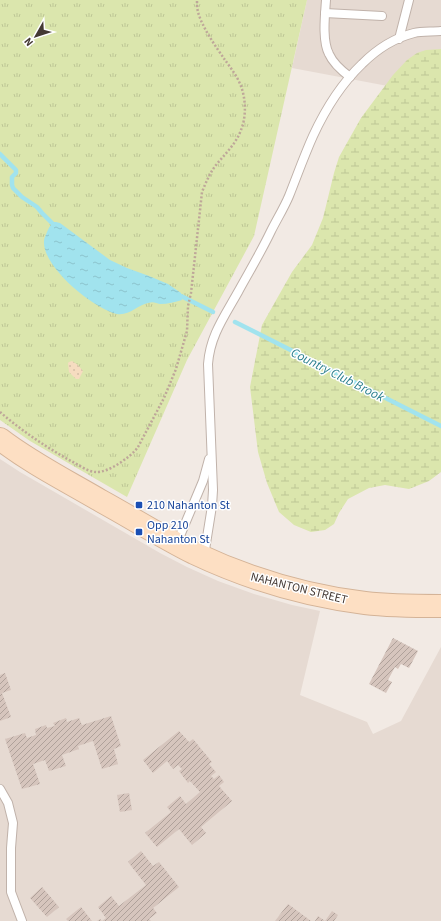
<svg xmlns="http://www.w3.org/2000/svg" width="441" height="921" font-family="'Source Sans 3',sans-serif">
<style>
.residential{fill:#e6dad2}
.grass{fill:url(#grass-tufts)}
.wetland{fill:url(#wetland-marsh)}
.sand{fill:url(#sand-dots)}
.water{fill:url(#water-ripples)}
.lines{fill:none;stroke-linecap:round;stroke-linejoin:round}
.stream{stroke:#a1e3ee;stroke-width:4.5}
.building{fill:url(#building-hatch)}
.lane-casing{stroke:#c0b2aa;stroke-width:10}
.secondary-casing{stroke:#d4b397;stroke-width:24}
.path{stroke:#bea799;stroke-width:2.5;stroke-dasharray:2 2;stroke-linecap:butt}
.lane{stroke:#fff;stroke-width:8}
.secondary{stroke:#fddfc3;stroke-width:22}
.transit-dot{fill:#1a4fb4;stroke:#fff;stroke-width:1.5}
.labels{text-anchor:middle;stroke-width:3;stroke-linejoin:round;paint-order:stroke}
.transit-label{font-size:12px;fill:#164399;stroke:#fff;text-anchor:start}
.street-label{font-size:12px;fill:#443934;stroke:#fff}
.water-label{font-size:13px;font-style:italic;fill:#2a7f8e;stroke:#fff}
</style>
<defs>
<pattern id="grass-tufts" width="24" height="20" patternUnits="userSpaceOnUse"><rect width="24" height="20" fill="#dbe6ad"/><path d="M3 7l-1-3M5 7V3M7 7l1-3M15 17l-1-3M17 17v-4M19 17l1-3" fill="none" stroke="#bdc695"/></pattern>
<pattern id="wetland-marsh" width="20" height="14" patternUnits="userSpaceOnUse"><rect width="20" height="14" fill="#dbe6ad"/><path d="M1 5h8M5 5V1M11 12h8M15 12V8" fill="none" stroke="#bdc695"/></pattern>
<pattern id="sand-dots" width="8" height="8" patternUnits="userSpaceOnUse"><rect width="8" height="8" fill="#f6dcc0"/><path d="M2 2h.1M6 6h.1" fill="none" stroke="#d4bea6" stroke-width="1.8" stroke-linecap="round"/></pattern>
<pattern id="water-ripples" width="26" height="14" patternUnits="userSpaceOnUse"><rect width="26" height="14" fill="#a1e3ee"/><path d="M2 4q2-2 4 0t4 0M15 11q2-2 4 0t4 0" fill="none" stroke="#8cc4cd"/></pattern>
<pattern id="building-hatch" width="6" height="6" patternUnits="userSpaceOnUse"><rect width="6" height="6" fill="#d6c5bd"/><path d="M-1 1l2-2M0 6l6-6M5 7l2-2" fill="none" stroke="#afa19a"/></pattern>
</defs>
<rect width="100%" height="100%" fill="#f2eae4"/>
<!-- residential -->
<g class="residential">
<polygon points="307,0 441,0 441,96 292,68"/>
<polygon points="0,459 20,472 160,553 187,567 218,581 254,594 292,605 320,611 300,695 367,722 373,734 401,721 441,647 441,921 0,921"/>
</g>
<!-- grass -->
<polygon class="grass" points="0,0 307,0 254,236 187,360 127,497 30,441 0,420"/>
<!-- wetland -->
<polygon class="wetland" points="441,49 441,472 429,481 409,489 385,485 369,488 348,499 339,513 334,524 325,530 311,532 294,525 279,512 267,483 258,452 250,387 262,325 292,272 312,245 323,218 334,173 339,157 361,118 393,75 407,60 417,53 426,50"/>
<!-- sand -->
<polygon class="sand" points="72,361 78,365 83,371 79,379 76,379 69,372 68,363 69,362"/>
<!-- water -->
<path class="water" d="M54 222H56L60 223 110 260 127 268 149 276 168 284 181 293 182 300C175 302 168 304 160 304 156 303 153 301 148 303 138 305 129 316 117 314 94 309 42 267 44 241 44 238 46 235 47 232 49 228 50 225 54 222Z"/>
<g class="lines">
<!-- stream -->
<g class="stream">
<polyline points="0,154 16,170 16,173 12,177 12,185 13,188 22,197 37,207 42,213 52,223"/>
<polyline points="181,296 213,312"/>
<polyline points="235,322 441,426"/>
</g>
</g>
<!-- building -->
<g class="building">
<polygon points="393,638 418,651 409,668 401,664 398,669 395,667 388,680 392,682 386,693 369,684"/>
<polygon points="5,673 11,690 2,693 11,717 0,721 0,675"/>
<polygon points="111,716 121,746 114,749 118,764 102,769 93,741 78,746 79,749 62,755 66,766 49,771 45,760 33,764 40,784 22,789 5,739 25,733 27,738 36,735 35,729 46,725 47,728 55,726 53,723 66,718 67,722 79,718 82,725"/>
<polygon points="179,731 189,742 193,739 212,762 209,764 216,772 211,776 214,779 219,775 224,782 219,786 232,801 201,827 206,833 192,845 179,829 157,847 145,833 171,812 167,807 180,796 186,804 200,792 190,781 188,783 179,771 182,769 178,765 173,769 167,761 153,773 143,760"/>
<polygon points="129,793 132,810 120,812 117,795"/>
<polygon points="141,851 153,866 159,862 179,887 153,908 157,913 149,919 151,921 97,921 100,919 102,921 106,918 98,907 111,896 119,906 146,885 128,862"/>
<polygon points="42,887 59,907 47,917 30,898"/>
<polygon points="288,904 311,921 275,921"/>
<polygon points="81,907 92,921 68,921 66,919"/>
<polygon points="332,911 338,915 334,921 315,921 318,916 325,921"/>
</g>
<g class="lines">
<defs>
<g id="lane">
<path d="M326 0C325 15 322 41 329 54 333 63 342 71 350 77"/>
<polyline points="325,13 382,16"/>
<polyline points="399,39 409,0"/>
<polyline points="177,543 203,481 209,459"/>
<path d="M204 556 212 506 213 490 208 364C210 336 224 317 238 292 249 272 261 252 271 231 277 219 284 208 289 196 297 176 304 156 313 136 325 110 341 84 362 64 376 50 394 38 414 33 422 31 432 32 441 31"/>
<polyline points="0,789 8,803 13,823 11,848 11,892 22,921"/>
</g>
<path id="secondary" d="M0 439C31 463 67 481 101 501 132 518 162 537 194 553 247 578 306 596 365 603 390 606 416 606 441 606"/>
</defs>
<!-- lane casing -->
<use href="#lane" class="lane-casing"/>
<!-- secondary casing -->
<use href="#secondary" class="secondary-casing"/>
<!-- path -->
<path class="path" d="M0 412C22 431 46 447 71 461 79 465 88 472 96 472 108 473 131 457 138 447L164 398 176 369 187 331 188 306 191 293 202 192C206 182 210 173 216 165 225 154 236 144 241 130 246 118 246 102 242 89 239 79 231 68 225 60 216 47 202 27 198 12 197 8 197 4 197 0"/>
<!-- lane -->
<use href="#lane" class="lane"/>
<!-- secondary -->
<use href="#secondary" class="secondary"/>
</g>
<!-- markers -->
<g class="transit-dot">
<rect x="135" y="501" width="8" height="8" rx="2"/>
<rect x="135" y="528" width="8" height="8" rx="2"/>
</g>
<g class="labels">
<!-- transit labels -->
<g class="transit-label">
<text x="147" y="509">210 Nahanton St</text>
<text x="147" y="529">Opp 210<tspan x="147" dy="14">Nahanton St</tspan></text>
</g>
<!-- street labels -->
<g class="street-label">
<text transform="translate(299 588) rotate(14)" y="4">NAHANTON STREET</text>
</g>
<!-- water labels -->
<g class="water-label">
<text transform="translate(338 374) rotate(27)" y="5">Country Club Brook</text>
</g>
</g>
<!-- north arrow -->
<g transform="translate(36 36) rotate(231)" stroke="#ffffff" stroke-width="3" paint-order="stroke">
<path d="M0-3L7 15L0 10L-7 15Z" fill="#443934"/>
<text y="-6" font-size="11" font-weight="bold" text-anchor="middle" fill="#443934">N</text>
</g>
</svg>
